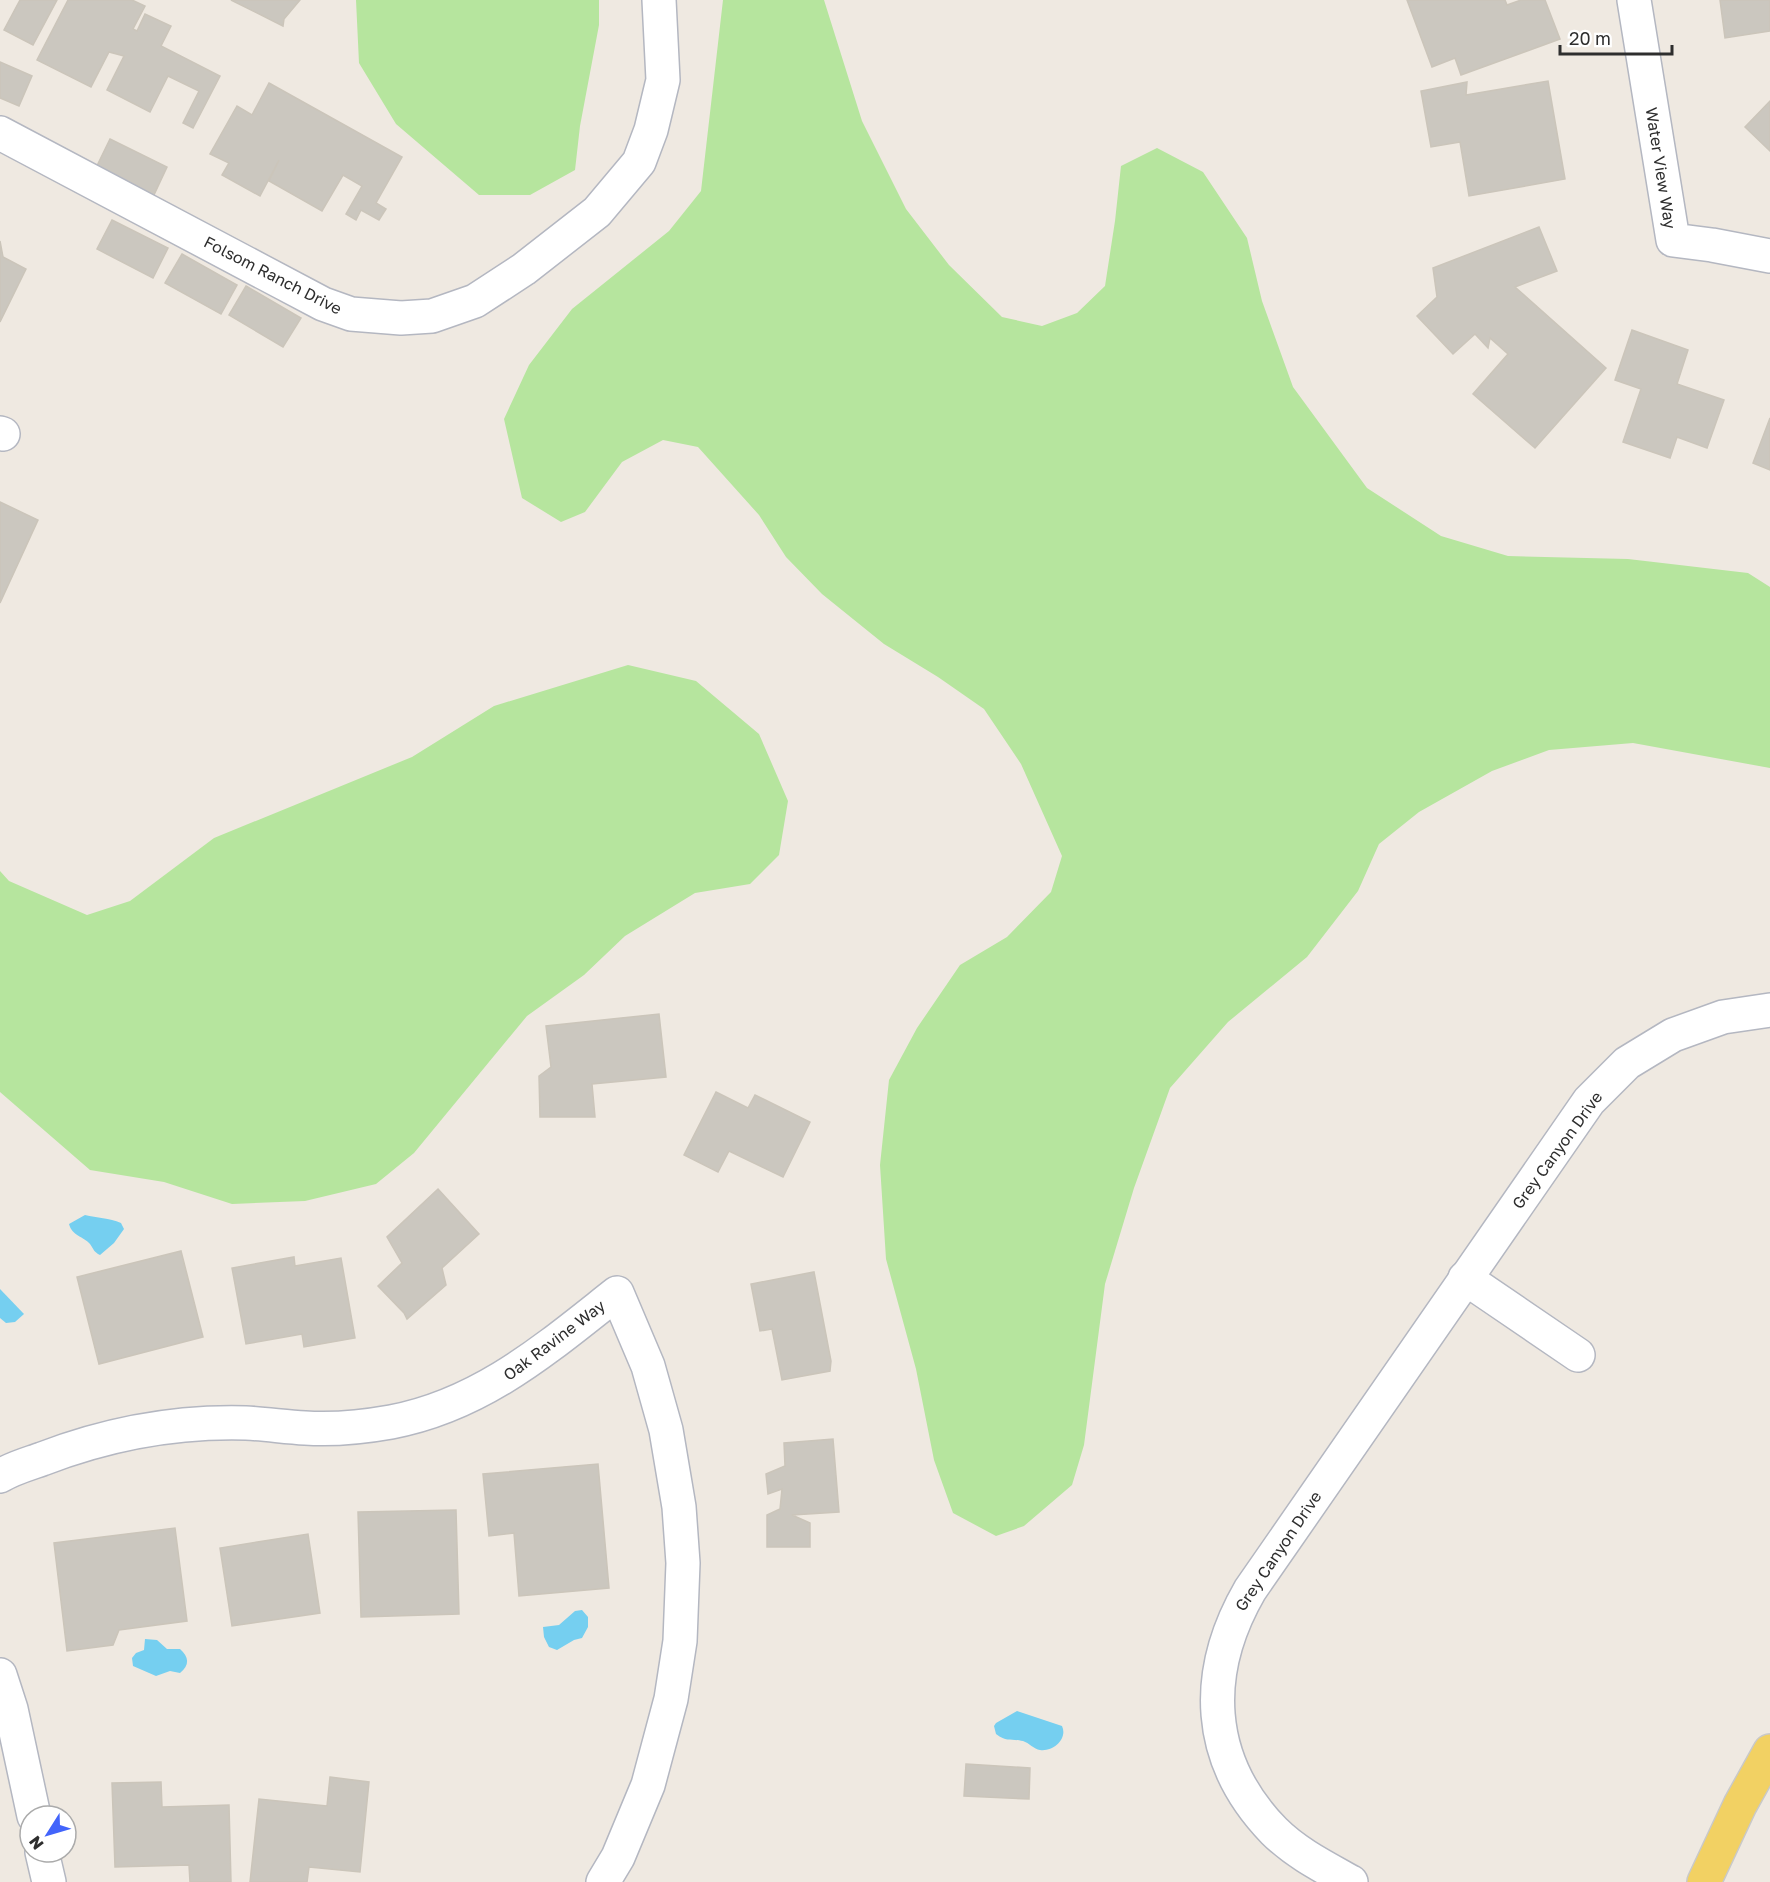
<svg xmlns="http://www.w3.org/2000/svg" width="1770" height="1882" font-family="'Golos Text',sans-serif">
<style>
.green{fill:#b6e59e}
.water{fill:#75cff0}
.building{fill:#cbc7bf;stroke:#cbc5ba;stroke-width:1.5}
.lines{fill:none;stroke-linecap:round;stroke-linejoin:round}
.minor-casing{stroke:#b4b7c1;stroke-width:36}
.major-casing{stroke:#c9c9c9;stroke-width:36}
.minor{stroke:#fff;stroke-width:33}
.major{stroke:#f2d163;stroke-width:33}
.labels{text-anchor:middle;stroke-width:4.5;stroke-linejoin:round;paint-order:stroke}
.street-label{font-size:16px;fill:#2e2e2e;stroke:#fff}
</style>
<rect width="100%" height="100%" fill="#efe9e1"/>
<!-- green -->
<g class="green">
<polygon points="356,0 599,0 599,25 580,126 575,170 530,195 479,195 396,124 359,63"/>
<polygon points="723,0 824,0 862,121 906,209 949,265 1002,317 1042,326 1077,313 1105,286 1115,221 1121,166 1157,148 1203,172 1247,238 1262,301 1293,387 1367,488 1441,536 1508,556 1628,559 1748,573 1770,587 1770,768 1633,743 1549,750 1492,771 1419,812 1379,844 1358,891 1307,957 1228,1022 1170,1088 1134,1188 1105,1284 1084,1445 1072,1485 1024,1526 996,1536 953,1513 934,1460 916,1369 886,1259 880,1165 889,1080 917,1028 960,965 1007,937 1051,892 1062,856 1021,764 984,709 938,677 884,644 822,594 786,557 759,515 698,447 663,440 622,462 585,512 561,522 522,498 504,419 529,365 572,309 669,231 701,191"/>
<polygon points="628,665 696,681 759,734 788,801 779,855 750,884 695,893 625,936 584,975 527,1016 414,1153 376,1184 305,1201 232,1204 164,1182 90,1170 0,1092 0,871 9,881 87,915 130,901 214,838 412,757 494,706"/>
</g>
<!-- water -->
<g class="water">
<path d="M85 1215C97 1218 109 1218 121 1223L124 1229 114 1243 100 1255C94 1252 94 1250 90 1244 83 1236 72 1236 69 1224Z"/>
<polygon points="0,1289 24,1314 15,1322 6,1323 0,1318"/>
<polygon points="582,1610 588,1617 588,1627 582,1638 574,1640 557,1650 549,1647 544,1637 543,1627 559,1625 575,1611"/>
<path d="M145 1639 157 1640 167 1649H180C189 1657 190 1665 180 1673L170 1671 156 1676 133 1666 132 1658 136 1653 144 1650Z"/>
<path d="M1017 1711 1062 1726C1068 1739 1053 1752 1040 1750 1034 1749 1029 1743 1023 1741 1010 1738 1008 1743 996 1734L994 1726 996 1723Z"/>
</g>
<!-- building -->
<g class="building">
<polygon points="20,0 57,0 33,45 4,30"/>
<polygon points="68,0 132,0 145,6 133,29 137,31 145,14 171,26 161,46 220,76 193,128 183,123 199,91 168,76 150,112 107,90 124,56 109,52 91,87 37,60"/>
<polygon points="231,0 300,0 284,19 283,26"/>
<polygon points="1407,0 1505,0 1507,5 1521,0 1545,0 1560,39 1461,75 1455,58 1432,67"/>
<polygon points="1720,0 1770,0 1770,31 1725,38"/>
<polygon points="0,62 32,76 19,106 0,98"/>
<polygon points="1548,81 1565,179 1469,196 1460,142 1431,147 1421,91 1467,82 1466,95"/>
<polygon points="269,83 402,157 376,203 386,209 379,220 361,210 356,220 346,214 362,186 343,175 322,211 269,181 279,160 260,196 222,175 229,163 210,154 237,106 252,115"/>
<polygon points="1770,101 1770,151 1745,127"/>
<polygon points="110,139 167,167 153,197 95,170"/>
<polygon points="112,220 168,248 153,278 97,249"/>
<polygon points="1539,227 1557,271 1515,287 1606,368 1535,448 1473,394 1508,354 1490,338 1488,348 1475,334 1453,354 1417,316 1437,297 1433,268"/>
<polygon points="0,241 3,257 26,269 0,322"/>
<polygon points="182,254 237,285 221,314 165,283"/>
<polygon points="246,286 301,318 283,347 229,315"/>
<polygon points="1632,330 1688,350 1677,384 1724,400 1707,448 1677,437 1670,458 1623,442 1641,389 1615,380"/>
<polygon points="1770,418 1770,470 1753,463"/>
<polygon points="0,502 38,520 0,603"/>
<polygon points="659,1014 666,1077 592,1084 595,1117 540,1117 539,1076 551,1067 546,1026"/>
<polygon points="716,1092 748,1108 755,1095 810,1122 783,1177 729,1151 718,1172 684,1155"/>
<polygon points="438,1189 479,1234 442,1268 446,1285 407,1319 404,1313 378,1286 402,1263 387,1237"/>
<polygon points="181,1251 203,1337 99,1364 77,1277"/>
<polygon points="294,1257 295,1266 341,1258 355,1338 304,1347 302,1334 246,1344 232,1268"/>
<polygon points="814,1272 831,1361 830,1371 782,1380 772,1329 760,1331 751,1284"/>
<polygon points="833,1439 839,1512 792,1515 810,1523 810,1547 767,1547 767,1515 780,1509 782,1489 768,1494 766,1474 785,1466 784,1443"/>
<polygon points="598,1464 609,1588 519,1596 514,1533 489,1536 483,1474"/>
<polygon points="456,1510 459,1614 361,1617 358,1512"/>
<polygon points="175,1528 187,1621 119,1630 113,1645 67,1651 54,1543"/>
<polygon points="308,1534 320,1613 232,1626 220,1548"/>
<polygon points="966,1764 1030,1768 1029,1799 964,1796"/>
<polygon points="330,1777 369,1782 360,1872 309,1867 307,1882 250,1882 259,1799 327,1806"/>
<polygon points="161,1782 162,1807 229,1805 231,1882 190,1882 189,1865 115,1867 112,1783"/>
</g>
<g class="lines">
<defs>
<g id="minor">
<polyline points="1634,0 1673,240 1712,245 1770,256"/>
<polyline points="0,133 323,304 351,314 401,318 432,316 475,301 524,269 597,212 639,162 651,130 663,80 659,0"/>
<polyline points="0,433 3,434"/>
<polyline points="1465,1278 1578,1355"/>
<path d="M0 1476C13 1468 28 1464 42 1459 107 1434 176 1421 246 1423 266 1424 286 1427 305 1428 334 1430 363 1427 391 1422 482 1405 547 1348 617 1293L648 1366 666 1430 679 1507 683 1563 680 1641 671 1699 648 1785 618 1857 603 1882"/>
<polyline points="0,1675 11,1709 34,1816"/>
<polyline points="42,1852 49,1882"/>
<path d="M1351 1882C1324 1867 1296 1853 1274 1831 1205 1760 1202 1673 1250 1590L1589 1101 1627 1063 1673 1035 1723 1017 1770 1010"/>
</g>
<polyline id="major" points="1704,1882 1740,1805 1770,1751"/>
</defs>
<!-- minor casing -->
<use href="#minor" class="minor-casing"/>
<!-- major casing -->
<use href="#major" class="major-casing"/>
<!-- minor -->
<use href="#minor" class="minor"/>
<!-- major -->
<use href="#major" class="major"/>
</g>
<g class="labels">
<!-- street labels -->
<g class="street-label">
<text transform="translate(1661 168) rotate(81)" y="6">Water View Way</text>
<text transform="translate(273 275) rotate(27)" y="6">Folsom Ranch Drive</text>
<text transform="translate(1557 1150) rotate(-54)" y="6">Grey Canyon Drive</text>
<text transform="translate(554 1340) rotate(-37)" y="6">Oak Ravine Way</text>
<text transform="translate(1278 1551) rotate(-56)" y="6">Grey Canyon Drive</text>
</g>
</g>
<!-- north arrow -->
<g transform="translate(48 1834) rotate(233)"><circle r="28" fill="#ffffff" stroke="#ababab" stroke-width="1.5"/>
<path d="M0-4.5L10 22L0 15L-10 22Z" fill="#4264fb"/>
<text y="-9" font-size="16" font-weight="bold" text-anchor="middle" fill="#2e2e2e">N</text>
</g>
<!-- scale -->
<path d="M1560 45v9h112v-9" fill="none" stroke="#2e2e2e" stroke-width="3"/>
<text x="1569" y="45" font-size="18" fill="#2e2e2e" stroke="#ffffff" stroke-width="4.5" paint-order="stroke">20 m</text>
</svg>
